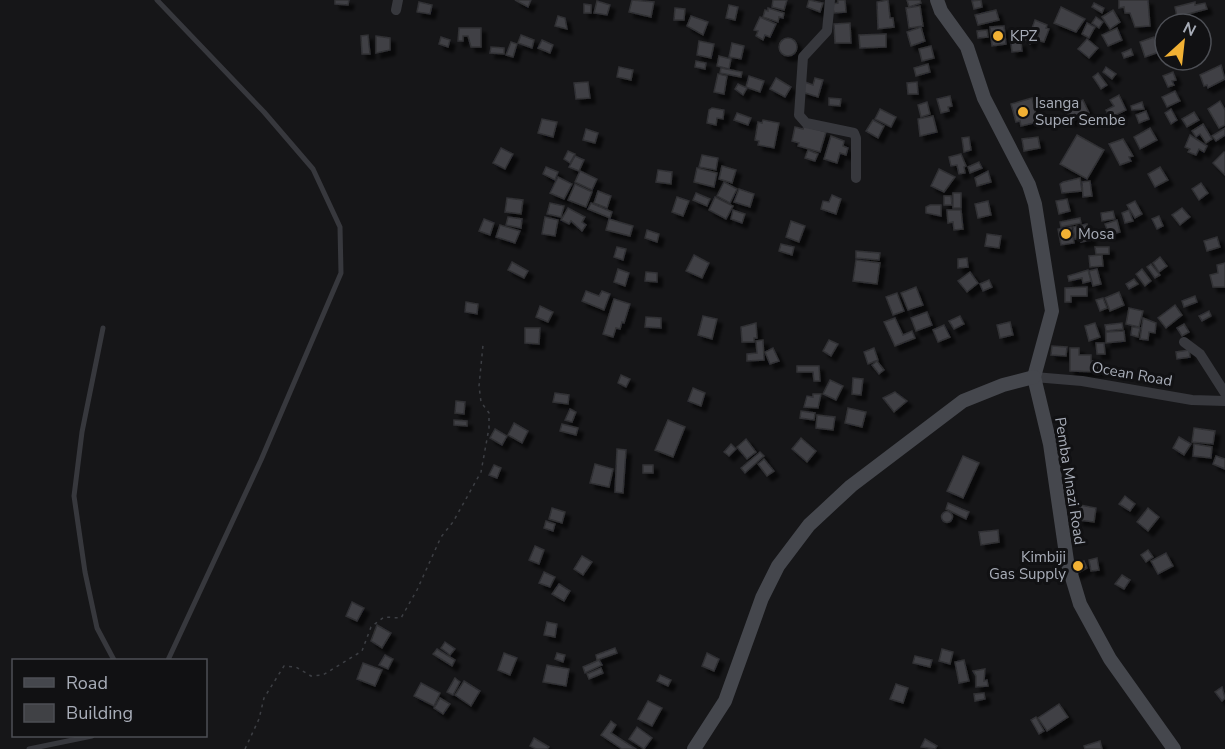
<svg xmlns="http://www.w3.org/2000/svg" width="1225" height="749" font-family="'Nunito Sans',sans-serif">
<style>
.building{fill:#404145;stroke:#303034;stroke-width:1.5;filter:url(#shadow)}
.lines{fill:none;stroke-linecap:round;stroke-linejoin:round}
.path{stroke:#3d3f44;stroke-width:1.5;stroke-dasharray:3 4.5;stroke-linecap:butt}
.lane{stroke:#37383d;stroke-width:5}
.street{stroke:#37383d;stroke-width:10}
.secondary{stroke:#45474d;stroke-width:14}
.poi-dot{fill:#f2b134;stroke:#111113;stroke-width:2}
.labels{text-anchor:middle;stroke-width:6;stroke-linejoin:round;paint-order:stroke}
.poi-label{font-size:15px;fill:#a8adb8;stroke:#111113;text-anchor:start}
.street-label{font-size:15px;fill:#a8adb8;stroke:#111113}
</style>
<defs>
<filter id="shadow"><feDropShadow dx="5" dy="5" stdDeviation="1.5" flood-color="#0009"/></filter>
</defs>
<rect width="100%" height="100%" fill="#161618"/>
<!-- building -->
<g class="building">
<polygon points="335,0 349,0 348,5 335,4"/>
<polygon points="515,0 531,0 528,7"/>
<polygon points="632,0 654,2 651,17 629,12"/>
<polygon points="773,0 787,0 784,10 772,7"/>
<polygon points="809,0 823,3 820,12 807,7"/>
<polygon points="838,0 845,0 846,12 834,13 832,4 838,3"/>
<polygon points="888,0 890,18 893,18 894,27 878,29 877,2"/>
<polygon points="907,0 920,0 921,3 909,7"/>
<polygon points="981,0 982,7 974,9 972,1"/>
<polygon points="1119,0 1148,0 1150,26 1135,27 1130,13 1125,13 1124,7 1119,8"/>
<polygon points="597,1 610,5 607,15 594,13"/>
<polygon points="419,2 432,5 430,14 417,12"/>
<polygon points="1195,2 1195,5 1205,3 1207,9 1177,17 1175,7"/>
<polygon points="1094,3 1104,8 1102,13 1092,7"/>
<polygon points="584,4 591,5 591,13 584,13"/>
<polygon points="729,5 738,7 735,20 726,18"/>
<polygon points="920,6 923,26 909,28 906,8"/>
<polygon points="1061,7 1085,19 1076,32 1054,23"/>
<polygon points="675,8 685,9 684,20 674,20"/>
<polygon points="768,8 784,13 783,18 779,17 778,22 763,17 765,10 768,11"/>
<polygon points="996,10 999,20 978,25 975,15"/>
<polygon points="1113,10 1120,22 1110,29 1102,17"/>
<polygon points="558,16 565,18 567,29 555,26"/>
<polygon points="691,16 708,22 703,35 687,26"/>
<polygon points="760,17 776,24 770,37 765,35 763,40 756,36 758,31 754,30"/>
<polygon points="1096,17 1103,22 1099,28 1092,23"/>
<polygon points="1035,20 1047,25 1046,28 1049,29 1044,42 1037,40 1039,34 1031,31"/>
<polygon points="850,23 851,43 835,43 834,24"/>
<polygon points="1087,23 1095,27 1089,38 1082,34"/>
<polygon points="1004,26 1006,44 992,46 990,27"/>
<polygon points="921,27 925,41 911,46 907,32"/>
<polygon points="459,28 481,28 481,47 471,47 468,36 463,36 463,41 458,41"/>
<polygon points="1117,28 1122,40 1108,46 1102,35"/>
<polygon points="987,30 988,37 978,38 977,31"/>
<polygon points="1027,31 1034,34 1030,44 1024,38"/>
<polygon points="886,34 886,47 860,48 859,35"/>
<polygon points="368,35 370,54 362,54 361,36"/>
<polygon points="521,35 534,40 532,48 518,43"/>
<polygon points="376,36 390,38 390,50 376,53"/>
<polygon points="441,37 450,40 448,47 439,44"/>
<polygon points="1154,37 1159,52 1145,57 1140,42"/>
<circle cx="788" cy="47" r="9"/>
<polygon points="1087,39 1098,48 1089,58 1078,49"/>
<polygon points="542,40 553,45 550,53 538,48"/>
<polygon points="699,41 714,44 711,58 697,55"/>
<polygon points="511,42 517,44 513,57 506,55"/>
<polygon points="1021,42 1022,51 1012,52 1011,43"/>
<polygon points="732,43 744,46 741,59 729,57"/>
<polygon points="931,46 934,58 922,61 919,49"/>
<polygon points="491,47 504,48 504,54 490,53"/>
<polygon points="1131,49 1133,55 1124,58 1122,53"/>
<polygon points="719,56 731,59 729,69 717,66"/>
<polygon points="696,61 706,63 705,69 695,67"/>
<polygon points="928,64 930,72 916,76 914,68"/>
<polygon points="1221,65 1225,79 1208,88 1207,85 1204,86 1200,75"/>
<polygon points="619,67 633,70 631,80 617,77"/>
<polygon points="1106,67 1116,74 1112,79 1103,72"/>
<polygon points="721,68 742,72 741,77 720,73"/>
<polygon points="1173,72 1176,80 1172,81 1174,85 1168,87 1163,76"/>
<polygon points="1098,73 1107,85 1101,89 1093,77"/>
<polygon points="718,74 727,76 724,94 714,92"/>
<polygon points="749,76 764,81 760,92 746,87"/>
<polygon points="776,78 791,87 785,97 770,89"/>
<polygon points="815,78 823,80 818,97 802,92 805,82 813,85"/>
<polygon points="588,82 590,98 576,99 574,83"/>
<polygon points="917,82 918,94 908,94 907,83"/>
<polygon points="738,84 747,88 743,95 735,89"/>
<polygon points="1175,91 1180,101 1167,107 1162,97"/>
<polygon points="1119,95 1126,110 1110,118 1106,110 1114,106 1110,100"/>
<polygon points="950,96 952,106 948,107 949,111 941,113 937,99"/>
<polygon points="829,98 841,99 840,106 829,105"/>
<polygon points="1032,98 1038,122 1021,126 1020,121 1016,122 1011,104"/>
<polygon points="1083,100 1089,113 1070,122 1064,109"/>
<polygon points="1220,101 1225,110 1225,125 1219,128 1208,109"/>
<polygon points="927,102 930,114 921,117 918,105"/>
<polygon points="1142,102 1144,109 1132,110 1131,106"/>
<polygon points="712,108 724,110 723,119 717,118 716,125 707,123 709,110"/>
<polygon points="880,109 896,117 891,127 875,119"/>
<polygon points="1171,109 1177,120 1171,124 1165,113"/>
<polygon points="1146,111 1149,119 1139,123 1136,115"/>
<polygon points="1194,112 1199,120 1187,127 1182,119"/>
<polygon points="737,113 751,118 748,125 734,120"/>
<polygon points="933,116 937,132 920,136 918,119"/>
<polygon points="542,119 557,122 553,137 538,133"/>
<polygon points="763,120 779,123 774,148 758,145 759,141 755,140 758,122 762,123"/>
<polygon points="873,120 884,126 878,138 866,131"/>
<polygon points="1203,124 1212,139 1206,143 1200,134 1196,137 1192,131"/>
<polygon points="804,126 826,132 820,152 798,146 799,143 792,141 795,127 803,129"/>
<polygon points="1150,128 1157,140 1140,149 1134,137"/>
<polygon points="1225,128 1225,135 1216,141 1212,136"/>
<polygon points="586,129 598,133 595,143 583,140"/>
<polygon points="1077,135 1104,150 1087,179 1060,164"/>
<polygon points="1190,135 1207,146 1204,152 1199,149 1196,155 1188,152 1190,149 1185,147"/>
<polygon points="831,136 844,141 843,146 848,148 846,155 840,153 837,163 824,159"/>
<polygon points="969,137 971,150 964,152 962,138"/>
<polygon points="1038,137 1040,148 1024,151 1022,139"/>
<polygon points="1123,139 1133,156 1129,157 1131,161 1120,165 1109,144"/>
<polygon points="501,148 513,154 505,169 493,163"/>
<polygon points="808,150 818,154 815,161 805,158"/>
<polygon points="568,151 575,154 570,163 564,159"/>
<polygon points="1224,152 1225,153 1225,175 1213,163"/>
<polygon points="961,154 966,166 964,167 965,173 959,174 957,165 951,166 949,157"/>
<polygon points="702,155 718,158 716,170 699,167"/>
<polygon points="575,156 584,160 579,171 569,167"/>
<polygon points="979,162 982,168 970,173 968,167"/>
<polygon points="722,166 736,170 732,183 719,179"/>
<polygon points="546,167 558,172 555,180 543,174"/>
<polygon points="1160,167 1168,180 1155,187 1148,174"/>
<polygon points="697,168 717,173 714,187 694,182"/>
<polygon points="939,169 955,177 944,192 931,186"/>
<polygon points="658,170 672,172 671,184 656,182"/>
<polygon points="580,171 597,179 592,190 575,182"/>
<polygon points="988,171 991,182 977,186 975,178"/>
<polygon points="558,177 572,184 564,199 550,193"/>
<polygon points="1080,178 1082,191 1062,193 1060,184 1063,182"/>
<polygon points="1090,181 1092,196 1083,197 1082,182"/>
<polygon points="724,182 737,189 730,203 717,196"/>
<polygon points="1201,183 1208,193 1199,200 1192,189"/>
<polygon points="575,184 592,192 586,207 568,200"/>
<polygon points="739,189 754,194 750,207 734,202"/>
<polygon points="598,191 611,196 607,208 594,203"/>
<polygon points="696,193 710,199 707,206 693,200"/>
<rect x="953" y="193" width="8" height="15"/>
<polygon points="832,195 841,199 836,214 821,209 823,201 829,202"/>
<polygon points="944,196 951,196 952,205 944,205"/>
<polygon points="677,197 689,201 683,216 672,212"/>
<polygon points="715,197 733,206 726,219 709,210"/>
<polygon points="507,198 523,200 521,214 505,212"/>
<polygon points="1067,199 1070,211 1059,214 1056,201"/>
<polygon points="988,201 991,215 978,218 975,204"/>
<polygon points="1135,201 1142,214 1135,218 1127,205"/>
<polygon points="550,203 564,206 561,217 547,214"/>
<polygon points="591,203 612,212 610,218 588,209"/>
<polygon points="930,205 941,205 941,216 926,213 926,207"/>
<polygon points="568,208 585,217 582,222 586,225 582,231 571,221 569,224 561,220"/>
<polygon points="1182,208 1190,217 1180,225 1172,215"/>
<polygon points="733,210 745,214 742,223 731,219"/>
<polygon points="947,210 961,210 963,229 954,230 953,222 948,223"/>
<polygon points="1129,210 1133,221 1125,223 1122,213"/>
<polygon points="1113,211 1115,219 1102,221 1101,213"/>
<polygon points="1159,216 1163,226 1157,229 1152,219"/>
<polygon points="508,217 522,219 521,228 506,225"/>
<polygon points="545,217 558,220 555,236 542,234"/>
<polygon points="1080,218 1081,223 1061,227 1060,222"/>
<polygon points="484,219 494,223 490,235 479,231"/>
<polygon points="609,219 633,226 630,236 606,230"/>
<polygon points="1117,220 1120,232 1109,235 1105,224"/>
<polygon points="791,221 805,226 799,242 786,237"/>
<polygon points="1087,224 1091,240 1081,242 1080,238 1075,239 1073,227"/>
<polygon points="500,225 520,231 515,243 496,237"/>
<polygon points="1071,227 1074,243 1061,245 1058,229"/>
<polygon points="647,230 659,234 657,242 645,238"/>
<polygon points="987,234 1001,236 999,248 985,246"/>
<polygon points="1217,237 1220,247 1207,251 1204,241"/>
<polygon points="781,244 794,247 792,255 779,251"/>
<polygon points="617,247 626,249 623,260 614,257"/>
<polygon points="1095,247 1109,247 1109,254 1096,254"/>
<polygon points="856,251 880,253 879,260 856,258"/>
<polygon points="694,255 709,263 702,278 686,271"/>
<polygon points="1102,255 1103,266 1090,267 1089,256"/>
<polygon points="1160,257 1167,266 1159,272 1153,263"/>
<polygon points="967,258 968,267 958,268 958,259"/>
<polygon points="856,260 880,263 877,284 853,281"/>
<polygon points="512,262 528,271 524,278 508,270"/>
<polygon points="1225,263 1225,287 1213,287 1210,275 1218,273 1217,265"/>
<polygon points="1151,264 1160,275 1155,278 1147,267"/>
<polygon points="618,269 629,273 625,286 614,282"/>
<polygon points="1097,269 1101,284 1093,286 1089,271"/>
<polygon points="1142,269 1151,281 1145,286 1136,274"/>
<polygon points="1088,270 1091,281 1083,283 1082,278 1069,281 1068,276"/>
<polygon points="646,272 657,273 657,282 645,281"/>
<polygon points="970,272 978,283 967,292 958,281"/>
<polygon points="1134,279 1138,284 1129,289 1126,284"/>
<polygon points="989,280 992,287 983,291 980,284"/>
<polygon points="916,287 923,305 908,310 901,293"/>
<polygon points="1087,287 1087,296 1071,296 1071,302 1065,302 1065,288"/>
<polygon points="586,291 599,296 602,291 610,294 604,310 582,301"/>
<polygon points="1119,292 1124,305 1110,311 1105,298"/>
<polygon points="897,293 904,311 893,315 886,297"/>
<polygon points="1195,296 1197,302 1184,307 1182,301"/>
<polygon points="1103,298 1107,308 1100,311 1096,300"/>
<polygon points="614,299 630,304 624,323 622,322 620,329 616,328 613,337 603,334"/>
<polygon points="466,302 478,304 477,314 465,312"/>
<polygon points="1175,305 1182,315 1166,328 1158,318"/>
<polygon points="540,306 553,312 548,322 536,317"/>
<polygon points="1129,308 1143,311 1139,327 1126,324"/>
<polygon points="1209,311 1211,316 1202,321 1199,316"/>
<polygon points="927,312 932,325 916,331 911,318"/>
<polygon points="703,316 717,319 712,339 698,335"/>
<polygon points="960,316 964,324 954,329 949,321"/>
<polygon points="646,317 661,318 661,328 645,327"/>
<polygon points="895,318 903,335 912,331 915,338 895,346 884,322"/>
<polygon points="1143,318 1156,323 1155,333 1149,332 1148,340 1140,339"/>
<polygon points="1010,322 1013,335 1000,338 997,325"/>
<polygon points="756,323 757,338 754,338 754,342 742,342 741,327"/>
<polygon points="1095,323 1100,337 1089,341 1085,326"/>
<polygon points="1122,323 1123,329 1106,331 1105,325"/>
<polygon points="1184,324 1189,332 1182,336 1177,328"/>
<polygon points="944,325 950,337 938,342 933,330"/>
<polygon points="1132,327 1140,328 1138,337 1131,335"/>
<polygon points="525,328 540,328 539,344 525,343"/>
<polygon points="1124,331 1125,341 1106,343 1106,332"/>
<polygon points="763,340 764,360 747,361 747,354 757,353 756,341"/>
<polygon points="829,340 838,344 831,356 823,351"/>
<polygon points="1096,343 1104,343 1105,354 1097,354"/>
<polygon points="1052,346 1067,347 1066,356 1051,355"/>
<polygon points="773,348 779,361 770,364 765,352"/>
<polygon points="874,348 878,360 868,364 864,352"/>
<polygon points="1070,348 1079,348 1079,355 1091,355 1091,361 1099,361 1099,372 1070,371"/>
<polygon points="1189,350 1190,357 1177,359 1176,352"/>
<polygon points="877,361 884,370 879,374 872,365"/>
<polygon points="797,366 819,366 820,381 814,381 813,372 797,372"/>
<polygon points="621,375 630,379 626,387 618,383"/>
<polygon points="853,378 863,379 861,395 852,394"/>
<polygon points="830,380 843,386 836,400 823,394"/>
<polygon points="693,388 705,393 701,406 688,401"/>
<polygon points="895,392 907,401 894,412 883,398"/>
<polygon points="555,393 569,395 568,404 553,402"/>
<polygon points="813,394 821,394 818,408 804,407 807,396 813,397"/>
<polygon points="456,401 465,402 464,414 455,413"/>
<polygon points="848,408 866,412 862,427 845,423"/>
<polygon points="570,409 576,412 572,422 565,420"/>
<polygon points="801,411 815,413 814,420 800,418"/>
<polygon points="817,415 835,417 833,430 816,428"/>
<polygon points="454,420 467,421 467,426 454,425"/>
<polygon points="668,420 685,427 673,457 655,450"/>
<polygon points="514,423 528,431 522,443 508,435"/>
<polygon points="562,424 578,428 576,435 560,431"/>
<polygon points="1194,428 1215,431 1213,444 1192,442"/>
<polygon points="495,429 507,436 502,445 490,438"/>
<polygon points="1179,437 1191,444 1184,455 1173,448"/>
<polygon points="801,438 816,451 807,462 792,449"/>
<polygon points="746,439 756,452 747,459 737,447"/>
<polygon points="731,444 736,449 729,456 724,452"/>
<polygon points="1194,444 1212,447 1211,458 1193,456"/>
<polygon points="617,449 626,450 623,493 615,492"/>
<polygon points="760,452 764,456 745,473 741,468"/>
<polygon points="963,456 979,463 963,498 947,491"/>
<polygon points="1216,456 1225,459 1225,469 1213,464"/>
<polygon points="764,459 774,471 767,476 758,464"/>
<polygon points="595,464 613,469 609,487 590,483"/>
<polygon points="494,465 501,468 497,478 489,475"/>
<rect x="643" y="465" width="10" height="8"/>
<polygon points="1125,496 1135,504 1130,511 1119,504"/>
<polygon points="948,503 969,512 966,519 946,509"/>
<polygon points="1080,505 1096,508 1094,522 1078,520"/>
<polygon points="552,508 565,512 562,523 549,519"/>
<polygon points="1148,508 1159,517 1148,531 1137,522"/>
<circle cx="947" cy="517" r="5.5"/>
<polygon points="546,521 555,524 553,531 544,528"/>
<polygon points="998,530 999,542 981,545 979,532"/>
<polygon points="535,546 544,550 539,564 529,560"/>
<polygon points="1148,550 1153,557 1146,562 1141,555"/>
<polygon points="1166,553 1173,566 1158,574 1151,561"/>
<polygon points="582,556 592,562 583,575 574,569"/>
<polygon points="1097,558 1099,570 1091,571 1089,560"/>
<polygon points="1084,561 1087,568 1076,574 1072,567"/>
<polygon points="544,572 555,577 550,587 539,583"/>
<polygon points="1122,575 1130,580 1124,589 1115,584"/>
<polygon points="559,584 570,591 564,601 552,594"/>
<polygon points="352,602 364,608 357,621 346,616"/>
<polygon points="547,622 557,624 555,637 544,635"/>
<polygon points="377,625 391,633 382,648 371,641"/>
<polygon points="445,642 455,649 450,655 441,648"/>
<polygon points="615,648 617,653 597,660 596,655"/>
<polygon points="437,649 455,660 452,666 433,654"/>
<polygon points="942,649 953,652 950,664 939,661"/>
<polygon points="504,653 517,658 510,675 498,670"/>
<polygon points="557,653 565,655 563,662 555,659"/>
<polygon points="707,653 719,659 714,671 702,666"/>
<polygon points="385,655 393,659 388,669 379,665"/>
<polygon points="915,656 932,660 930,667 913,663"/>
<polygon points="599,660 602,665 585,673 583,667"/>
<polygon points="964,660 969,681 959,683 955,662"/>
<polygon points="363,663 382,670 375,686 357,679"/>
<polygon points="547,665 569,669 566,686 543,682"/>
<polygon points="601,668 603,673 589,679 587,674"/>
<polygon points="985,669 984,681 987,680 988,686 976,687 976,676 973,671"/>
<polygon points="660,675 671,680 668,686 657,681"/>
<polygon points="455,678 460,682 453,695 447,692"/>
<polygon points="464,681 480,691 471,706 455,695"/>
<polygon points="421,683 440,693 434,706 414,696"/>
<polygon points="896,684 908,688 903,703 890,699"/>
<polygon points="1222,687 1225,698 1222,701 1215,692"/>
<polygon points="984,693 985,699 975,701 974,694"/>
<polygon points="440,698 450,704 443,714 434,708"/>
<polygon points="648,701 662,708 652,726 638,719"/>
<polygon points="1059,704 1068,717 1047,731 1038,718"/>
<polygon points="1036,717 1044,731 1039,734 1031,720"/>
<polygon points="611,721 616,725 611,733 636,749 622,749 601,735"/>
<polygon points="637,727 652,738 644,749 629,739"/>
<polygon points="534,738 549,747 547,749 536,749 530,746"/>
<polygon points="925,739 937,746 935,749 921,747"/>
<polygon points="1100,741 1102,749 1085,749 1084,746"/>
</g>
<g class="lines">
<!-- path -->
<polyline class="path" points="245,749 259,719 264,698 284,666 296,667 311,676 323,675 362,651 371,627 384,617 401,618 417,590 441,537 453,522 481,472 489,428 489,413 481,402 479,386 483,345"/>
<!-- lane -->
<g class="lane">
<polyline points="157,0 264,112 313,169 340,227 341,273 261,460 168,660"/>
<polyline points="103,328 82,432 74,496 85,572 97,628 114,660"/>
<polyline points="29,749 92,736"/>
</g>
<!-- street -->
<g class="street">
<polyline points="830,0 827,31 803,57 799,115 806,123 854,133 856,138 856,178"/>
<polyline points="396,10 398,0"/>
<polyline points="1184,342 1200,354 1225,393"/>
<polyline points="1034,377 1082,381 1192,400 1225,401"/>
</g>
<!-- secondary -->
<g class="secondary">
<polyline points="937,0 941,11 967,47 984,98 1029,185 1035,204 1052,311 1034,377 1050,444 1067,561 1080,604 1110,659 1174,749"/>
<polyline points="694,749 725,701 762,598 778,566 809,525 851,486 963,401 1003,385 1034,377"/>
</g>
</g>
<!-- markers -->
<g class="poi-dot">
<circle cx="998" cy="36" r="6"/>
<circle cx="1023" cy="112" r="6"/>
<circle cx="1066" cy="234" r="6"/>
<circle cx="1078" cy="566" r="6"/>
</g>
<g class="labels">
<!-- poi labels -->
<g class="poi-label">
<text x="1010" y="41">KPZ</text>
<text x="1035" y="108">Isanga<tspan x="1035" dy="17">Super Sembe</tspan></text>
<text x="1078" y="239">Mosa</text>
<text x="1066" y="562" text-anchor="end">Kimbiji<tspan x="1066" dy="17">Gas Supply</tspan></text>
</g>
<!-- street labels -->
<g class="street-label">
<text transform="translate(1132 374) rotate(10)" y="5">Ocean Road</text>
<text transform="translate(1070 481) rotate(81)" y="5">Pemba Mnazi Road</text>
</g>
</g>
<!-- legend -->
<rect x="12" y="659" width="195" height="78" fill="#111113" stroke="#4d4f55" stroke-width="1.5"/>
<rect x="24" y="678" width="30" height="9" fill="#45474d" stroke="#4d4f55" stroke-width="1.5"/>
<text x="66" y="689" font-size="18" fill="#a8adb8">Road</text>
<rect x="24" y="704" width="30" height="18" fill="#404145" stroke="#4d4f55" stroke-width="1.5"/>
<text x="66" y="719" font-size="18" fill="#a8adb8">Building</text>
<!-- north arrow -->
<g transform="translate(1183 42) rotate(27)"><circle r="28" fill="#111113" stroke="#4d4f55" stroke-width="1.5"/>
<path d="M0-4.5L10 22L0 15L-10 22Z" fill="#f2b134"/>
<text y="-9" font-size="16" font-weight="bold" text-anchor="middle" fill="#a8adb8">N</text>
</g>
</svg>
